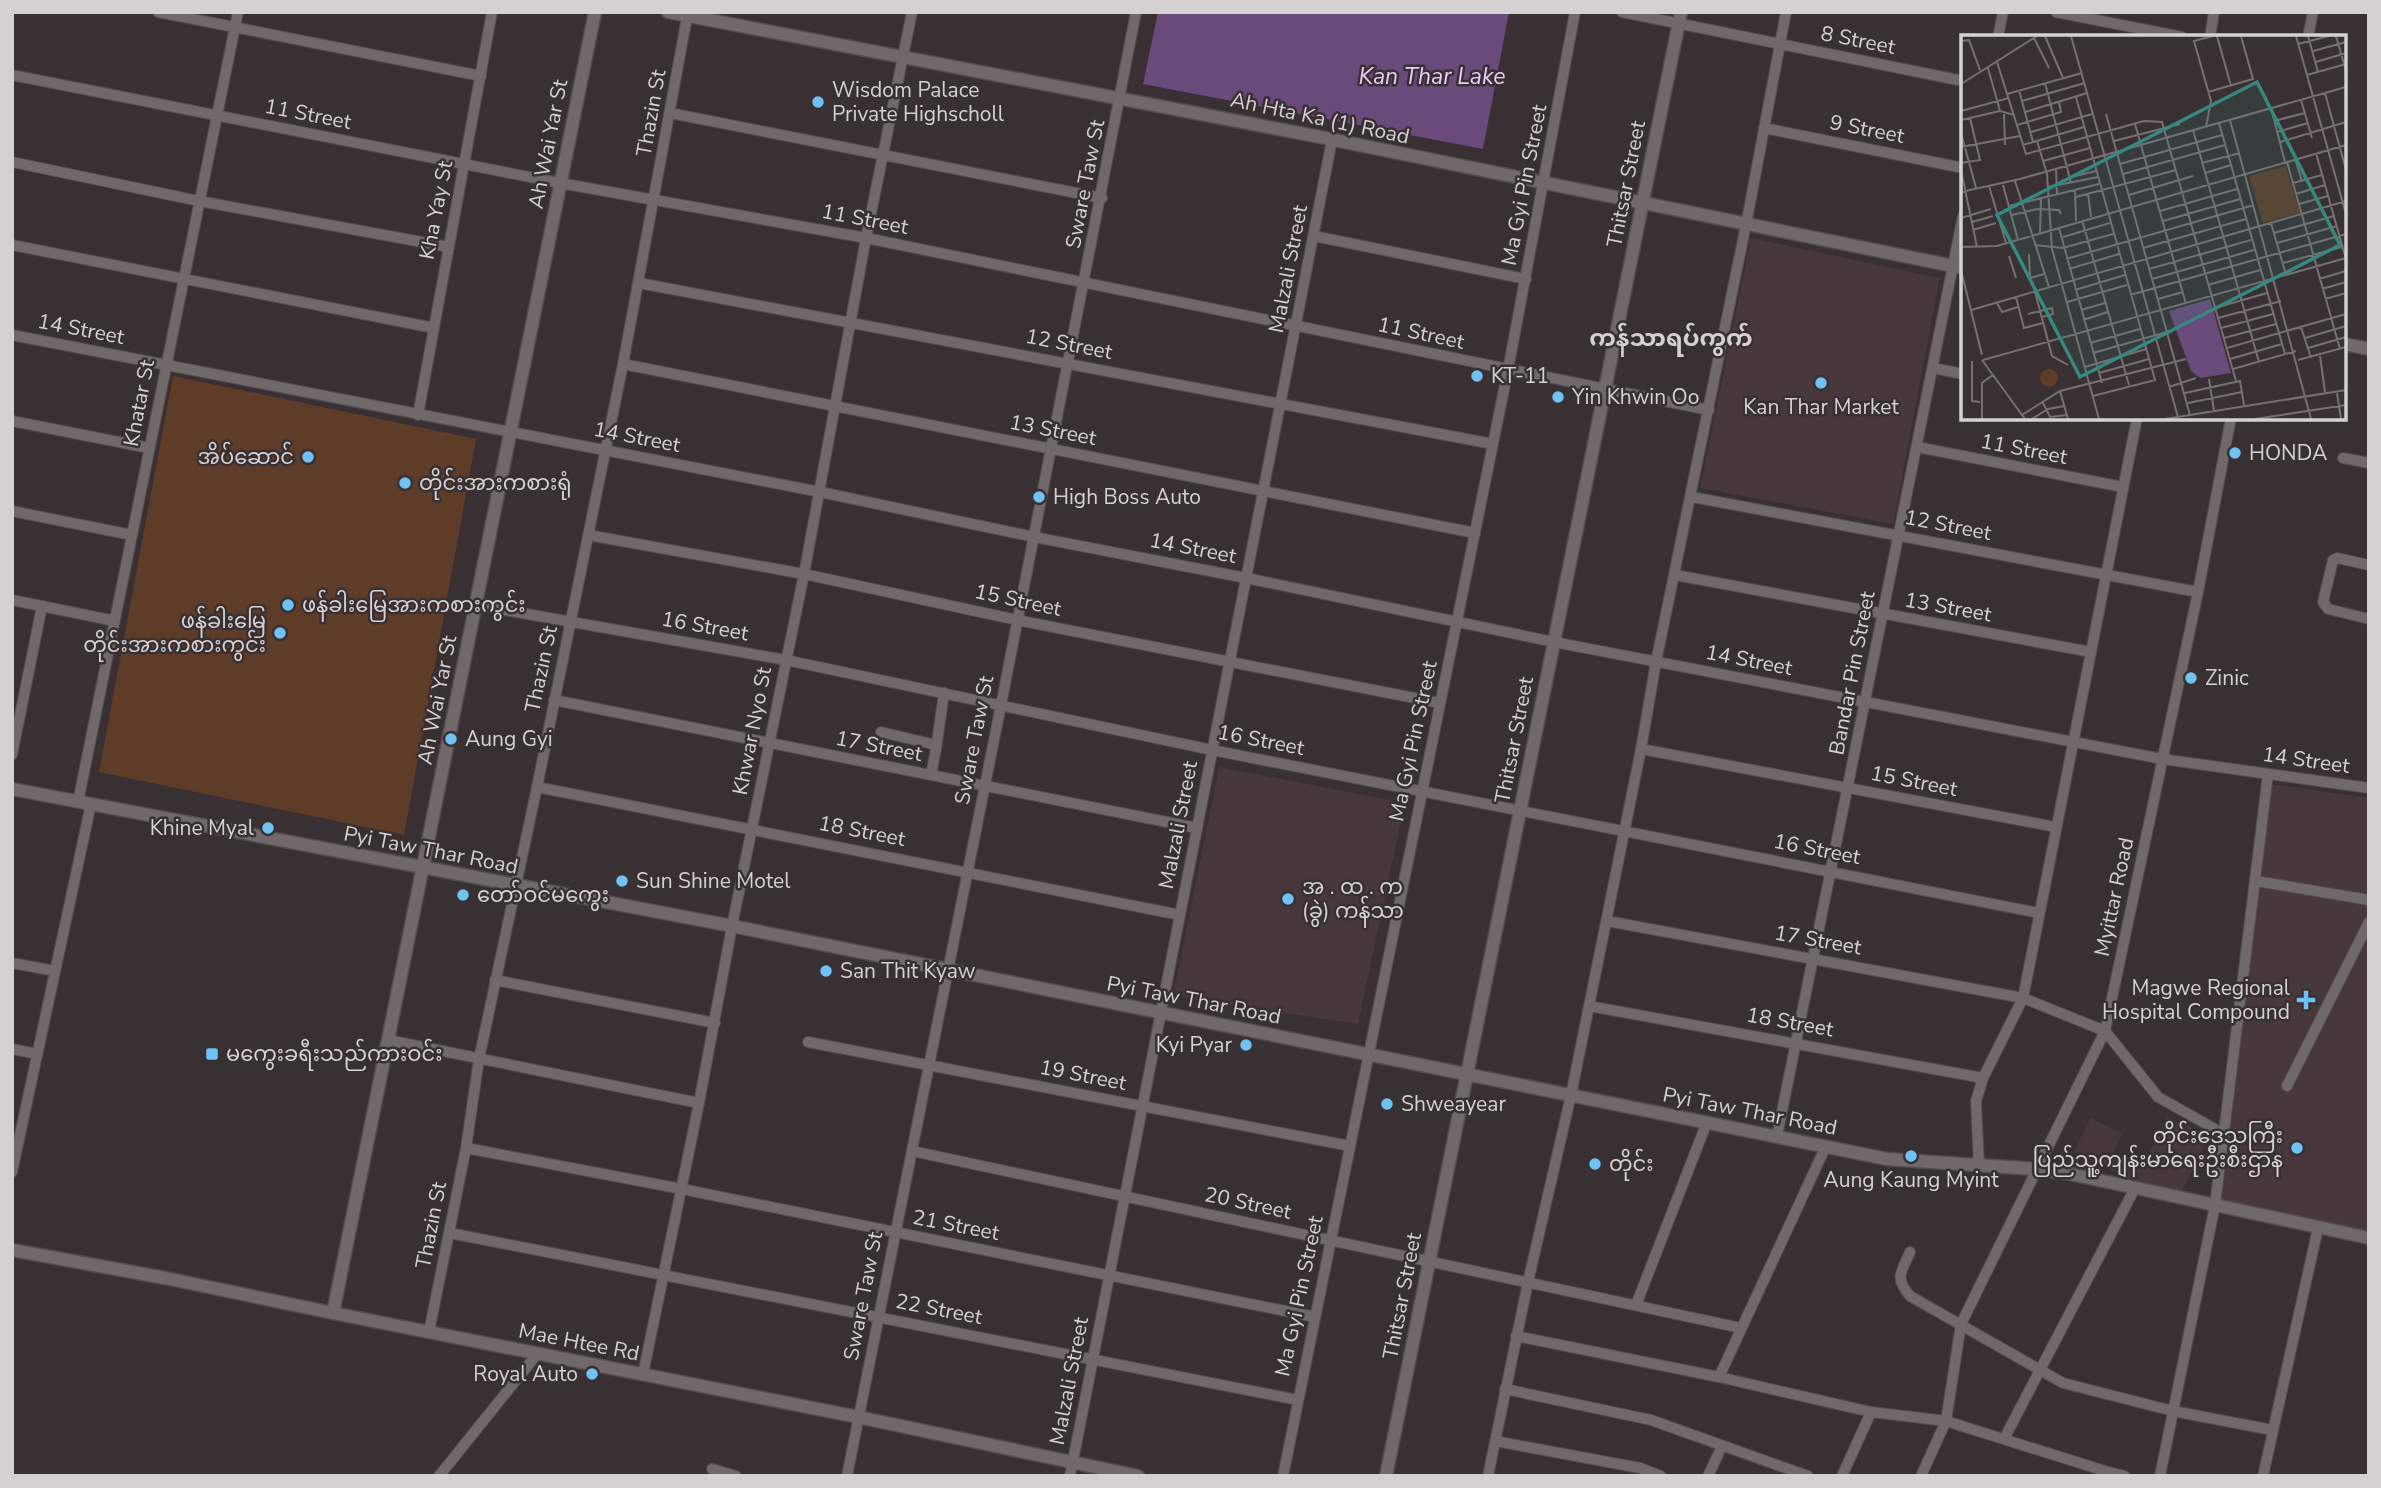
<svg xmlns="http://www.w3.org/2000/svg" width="2381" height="1488" font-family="'Nunito Sans','Noto Sans Myanmar',sans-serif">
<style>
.built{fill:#47383c}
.green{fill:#5e3c27}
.water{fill:#694a7b}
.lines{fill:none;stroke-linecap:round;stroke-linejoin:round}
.minor-casing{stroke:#524c4d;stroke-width:12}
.tertiary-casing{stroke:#524c4d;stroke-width:15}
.minor{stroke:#71686a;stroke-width:10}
.tertiary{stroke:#71686a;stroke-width:12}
.poi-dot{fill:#6fc2f4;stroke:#383032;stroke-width:2.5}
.labels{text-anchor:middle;stroke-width:5;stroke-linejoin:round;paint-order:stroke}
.street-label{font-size:21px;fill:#d5d0d1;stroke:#383032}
.poi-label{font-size:21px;fill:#d5d0d1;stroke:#383032;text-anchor:start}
.water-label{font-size:23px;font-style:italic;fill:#e7cbf9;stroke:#383032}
.quarter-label{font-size:24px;font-weight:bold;fill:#d5d0d1;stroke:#383032}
.inset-road{fill:none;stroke:#777072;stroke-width:2}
.view{fill:#378882;fill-opacity:0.15;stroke:#378882;stroke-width:3.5}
.inset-edge{fill:none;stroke:#d5d0d1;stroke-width:3.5}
</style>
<rect width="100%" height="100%" fill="#383032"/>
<!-- built -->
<g class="built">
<polygon points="1751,238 1940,278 1893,524 1700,488"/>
<polygon points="1219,767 1405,803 1358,1024 1173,996"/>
<polygon points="2270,784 2369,798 2369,1232 2220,1201"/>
<polygon points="2167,1116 2209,1136 2177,1201 2074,1152 2090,1118 2122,1133 2113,1153 2143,1167"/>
</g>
<!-- green -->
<polygon class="green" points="173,376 476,439 404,835 99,772"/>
<!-- water -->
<polygon class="water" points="1158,12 1509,12 1483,149 1143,84"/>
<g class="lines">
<defs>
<g id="minor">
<polyline points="158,12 481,76"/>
<polyline points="1622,12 1963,81"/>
<polyline points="2056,12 2182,37"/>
<polyline points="1998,37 2003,12"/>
<polyline points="2210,37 2214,12"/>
<polyline points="2308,37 2313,12"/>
<polyline points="12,75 560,183 866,238 1709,410"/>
<polyline points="670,113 1102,198"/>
<polyline points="1764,128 1963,168"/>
<polyline points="12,162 199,201 449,247"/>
<polyline points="1314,236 1526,279"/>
<polyline points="12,245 434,328"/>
<polyline points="639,283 1493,444"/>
<polyline points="12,335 820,492 1034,537 1246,578 1554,642 2162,759 2369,788"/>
<polyline points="623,364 1475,533"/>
<polyline points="1933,368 1963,374"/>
<polyline points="418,415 492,12"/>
<polyline points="12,421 149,448"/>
<polyline points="1917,447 2123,487"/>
<polyline points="2343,458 2369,463"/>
<polyline points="1692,497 2198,592"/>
<polyline points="12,511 132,535"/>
<polyline points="588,535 804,574 1017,620 1440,703"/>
<polyline points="2369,565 2337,558 2333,560 2323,602 2328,609 2369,619"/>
<polyline points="1675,575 2091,652"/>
<polyline points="12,600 115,621"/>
<polyline points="476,605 786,660 1212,750 2039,913"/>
<polyline points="554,700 1197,828"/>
<polyline points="881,732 932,744 936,749 931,775"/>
<polyline points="936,749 944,693"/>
<polyline points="1641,749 2056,827"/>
<polyline points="12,755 42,606"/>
<polyline points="537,787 1180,915"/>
<polyline points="78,802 238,12"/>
<polyline points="2256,881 2369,900"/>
<polyline points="1607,921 2023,998 2105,1031 2158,1097 2224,1134"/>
<polyline points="12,963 55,971"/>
<polyline points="495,980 715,1023"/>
<polyline points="1589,1006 1983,1078"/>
<polyline points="388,1040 699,1103"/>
<polyline points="808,1042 1350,1146"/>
<polyline points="12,1049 37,1054"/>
<polyline points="2287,1086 2369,922"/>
<polyline points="1777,1136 1963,216"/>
<polyline points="466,1148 682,1189 1315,1317"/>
<polyline points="912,1151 1741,1328"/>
<polyline points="1979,1167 1976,1101 1983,1078 2023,998 2137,418"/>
<polyline points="12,1172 91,804"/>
<polyline points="450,1233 1298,1400"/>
<path d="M1910 1252C1901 1273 1894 1277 1910 1296L2063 1383 2173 1411 2272 1430"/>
<polyline points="1636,1305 1707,1122"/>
<polyline points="429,1332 466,1148 479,1059 537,787 623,364 688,12"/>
<polyline points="1516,1336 1719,1377 1871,1412 1946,1421 2105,1471 2125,1476"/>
<polyline points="643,1374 699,1103 732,926 804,574 866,238 912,12"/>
<polyline points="1719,1377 1826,1146"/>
<polyline points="1505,1389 1651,1420 1808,1476"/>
<polyline points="2004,1439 2135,1188"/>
<polyline points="1495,1441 1640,1468 1661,1476"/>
<polyline points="712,1469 736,1476"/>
<polyline points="439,1476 538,1353"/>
<polyline points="847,1476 1001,705 1136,12"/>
<polyline points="1070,1476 1332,140"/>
<polyline points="1283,1476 1508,370 1575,12"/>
<polyline points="1488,1476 1528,1282 1571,1095 1641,749 1656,662 1746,225 1786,12"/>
<polyline points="1708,1476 1722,1446"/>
<polyline points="1842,1476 1871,1412"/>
<polyline points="1921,1476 1946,1421 1961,1324 2105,1031 2198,592 2231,418"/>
<polyline points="2160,1476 2215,1205 2268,774"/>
<polyline points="2263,1476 2318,1228"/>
</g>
<g id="tertiary">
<polyline points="668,12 1315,136 1963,268"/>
<polyline points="2344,344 2369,349"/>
<polyline points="12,789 732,926 1887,1159 2036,1169 2066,1173 2369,1238"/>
<polyline points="12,1250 165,1278 333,1313 858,1417 1138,1476"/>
<polyline points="333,1313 595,12"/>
<polyline points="1386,1476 1681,12"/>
</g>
</defs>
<!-- minor casing -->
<use href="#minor" class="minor-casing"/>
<!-- tertiary casing -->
<use href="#tertiary" class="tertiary-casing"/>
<!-- minor -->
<use href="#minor" class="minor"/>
<!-- tertiary -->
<use href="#tertiary" class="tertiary"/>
</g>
<!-- markers -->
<g class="poi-dot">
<circle cx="818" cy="102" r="7"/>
<circle cx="1477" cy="376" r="7"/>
<circle cx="1821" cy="383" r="7"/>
<circle cx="1558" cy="397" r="7"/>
<circle cx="2235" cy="453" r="7"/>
<circle cx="308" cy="457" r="7"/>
<circle cx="405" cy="483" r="7"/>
<circle cx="1039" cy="497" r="7"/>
<circle cx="288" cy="605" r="7"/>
<circle cx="280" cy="633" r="7"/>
<circle cx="2191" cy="678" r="7"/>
<circle cx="451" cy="739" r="7"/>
<circle cx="268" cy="828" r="7"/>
<circle cx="622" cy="881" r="7"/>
<circle cx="463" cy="895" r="7"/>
<circle cx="1288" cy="899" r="7"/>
<circle cx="826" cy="971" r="7"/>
<path d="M2302.5 989.5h7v7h7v7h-7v7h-7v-7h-7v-7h7z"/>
<circle cx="1246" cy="1045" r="7"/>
<rect x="205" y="1047" width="14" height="14" rx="3.5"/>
<circle cx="1387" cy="1104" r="7"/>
<circle cx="2297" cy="1148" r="7"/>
<circle cx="1911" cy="1156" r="7"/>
<circle cx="1595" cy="1164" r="7"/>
<circle cx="592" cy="1374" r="7"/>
</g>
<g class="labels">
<!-- street labels -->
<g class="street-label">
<text transform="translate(1858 40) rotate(11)" y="7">8 Street</text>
<text transform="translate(651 113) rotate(-80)" y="7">Thazin St</text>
<text transform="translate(308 114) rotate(11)" y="7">11 Street</text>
<text transform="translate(1320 118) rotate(12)" y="7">Ah Hta Ka (1) Road</text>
<text transform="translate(1867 129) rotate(11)" y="7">9 Street</text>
<text transform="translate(548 144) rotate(-79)" y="7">Ah Wai Yar St</text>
<text transform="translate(1085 184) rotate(-79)" y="7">Sware Taw St</text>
<text transform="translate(1626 184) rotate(-79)" y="7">Thitsar Street</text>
<text transform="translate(1524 185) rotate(-79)" y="7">Ma Gyi Pin Street</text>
<text transform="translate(436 210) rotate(-79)" y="7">Kha Yay St</text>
<text transform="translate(865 219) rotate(11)" y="7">11 Street</text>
<text transform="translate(1288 269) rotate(-79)" y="7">Malzali Street</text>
<text transform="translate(81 329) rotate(11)" y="7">14 Street</text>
<text transform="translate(1421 333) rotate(12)" y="7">11 Street</text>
<text transform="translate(1069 344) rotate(11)" y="7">12 Street</text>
<text transform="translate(139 403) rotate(-79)" y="7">Khatar St</text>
<text transform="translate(1053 430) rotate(11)" y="7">13 Street</text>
<text transform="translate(637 437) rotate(11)" y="7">14 Street</text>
<text transform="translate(2024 449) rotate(11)" y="7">11 Street</text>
<text transform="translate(1948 525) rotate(11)" y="7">12 Street</text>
<text transform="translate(1193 548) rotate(11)" y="7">14 Street</text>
<text transform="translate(1018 600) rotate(12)" y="7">15 Street</text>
<text transform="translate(1948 607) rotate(10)" y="7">13 Street</text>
<text transform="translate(705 626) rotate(10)" y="7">16 Street</text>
<text transform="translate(1749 660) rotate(11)" y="7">14 Street</text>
<text transform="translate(541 669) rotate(-78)" y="7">Thazin St</text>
<text transform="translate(1852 673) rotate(-79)" y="7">Bandar Pin Street</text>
<text transform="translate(437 700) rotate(-79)" y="7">Ah Wai Yar St</text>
<text transform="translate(752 731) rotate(-79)" y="7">Khwar Nyo St</text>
<text transform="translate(974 740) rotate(-79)" y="7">Sware Taw St</text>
<text transform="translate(1261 740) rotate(11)" y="7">16 Street</text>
<text transform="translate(1514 740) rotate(-79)" y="7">Thitsar Street</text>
<text transform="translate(1413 741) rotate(-78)" y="7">Ma Gyi Pin Street</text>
<text transform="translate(879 746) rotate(11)" y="7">17 Street</text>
<text transform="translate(2306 760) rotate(8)" y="7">14 Street</text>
<text transform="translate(1914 781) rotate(11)" y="7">15 Street</text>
<text transform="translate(1178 825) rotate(-79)" y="7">Malzali Street</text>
<text transform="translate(862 831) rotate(11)" y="7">18 Street</text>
<text transform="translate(1817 849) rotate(11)" y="7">16 Street</text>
<text transform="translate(431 850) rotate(11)" y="7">Pyi Taw Thar Road</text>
<text transform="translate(2114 897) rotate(-78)" y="7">Myittar Road</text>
<text transform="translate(1818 940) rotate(10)" y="7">17 Street</text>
<text transform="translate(1194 1000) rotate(11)" y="7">Pyi Taw Thar Road</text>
<text transform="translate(1790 1022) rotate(10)" y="7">18 Street</text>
<text transform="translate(1083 1075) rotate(11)" y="7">19 Street</text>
<text transform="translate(1750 1111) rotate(11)" y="7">Pyi Taw Thar Road</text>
<text transform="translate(1248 1203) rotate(12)" y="7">20 Street</text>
<text transform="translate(431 1225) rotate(-79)" y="7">Thazin St</text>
<text transform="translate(956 1225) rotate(11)" y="7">21 Street</text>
<text transform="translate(863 1296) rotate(-79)" y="7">Sware Taw St</text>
<text transform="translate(1299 1296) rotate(-78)" y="7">Ma Gyi Pin Street</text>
<text transform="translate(1402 1296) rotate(-79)" y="7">Thitsar Street</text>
<text transform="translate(939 1309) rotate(11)" y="7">22 Street</text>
<text transform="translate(579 1342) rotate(11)" y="7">Mae Htee Rd</text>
<text transform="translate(1069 1381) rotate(-79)" y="7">Malzali Street</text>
</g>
<!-- poi labels -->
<g class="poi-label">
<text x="832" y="97">Wisdom Palace<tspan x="832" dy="24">Private Highscholl</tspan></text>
<text x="1491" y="383">KT-11</text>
<text x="1572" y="404">Yin Khwin Oo</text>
<text x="1821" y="414" text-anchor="middle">Kan Thar Market</text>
<text x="2249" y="460">HONDA</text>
<text x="294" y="464" text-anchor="end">အိပ်ဆောင်</text>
<text x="419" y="490">တိုင်းအားကစားရုံ</text>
<text x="1053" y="504">High Boss Auto</text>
<text x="302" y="612">ဖန်ခါးမြေအားကစားကွင်း</text>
<text x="266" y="628" text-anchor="end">ဖန်ခါးမြေ<tspan x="266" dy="24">တိုင်းအားကစားကွင်း</tspan></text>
<text x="2205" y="685">Zinic</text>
<text x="465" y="746">Aung Gyi</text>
<text x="254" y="835" text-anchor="end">Khine Myal</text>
<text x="636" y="888">Sun Shine Motel</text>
<text x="1302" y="894">အ . ထ . က<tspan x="1302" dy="24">(ခွဲ) ကန်သာ</tspan></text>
<text x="477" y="902">တော်ဝင်မကွေး</text>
<text x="840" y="978">San Thit Kyaw</text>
<text x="2290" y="995" text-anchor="end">Magwe Regional<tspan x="2290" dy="24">Hospital Compound</tspan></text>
<text x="1232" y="1052" text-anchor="end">Kyi Pyar</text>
<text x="226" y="1061">မကွေးခရီးသည်ကားဝင်း</text>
<text x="1401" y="1111">Shweayear</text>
<text x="2283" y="1143" text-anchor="end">တိုင်းဒေသကြီး<tspan x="2283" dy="24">ပြည်သူ့ကျန်းမာရေးဦးစီးဌာန</tspan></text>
<text x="1609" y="1171">တိုင်း</text>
<text x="1911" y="1187" text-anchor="middle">Aung Kaung Myint</text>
<text x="578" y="1381" text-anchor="end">Royal Auto</text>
</g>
<!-- water labels -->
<g class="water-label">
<text x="1432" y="84">Kan Thar Lake</text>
</g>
<!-- quarter labels -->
<g class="quarter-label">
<text x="1671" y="346">ကန်သာရပ်ကွက်</text>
</g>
</g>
<!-- overview -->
<g transform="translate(1961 35)">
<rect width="385" height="385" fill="#383032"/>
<path d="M325 131 339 178 302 188 288 141ZM79 343a9 9 0 1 1 18 0a9 9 0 1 1-18 0Z" fill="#5e3c27"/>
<path d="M249 264 270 338 239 343 230 336 208 276Z" fill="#694a7b"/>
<path class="inset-road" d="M84 1 102 43M110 1 217 382M256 1 270 51M335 1 385 179M347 1 357 37M375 1 385 36M73 3 88 33M0 6 8 5 19 35M337 9 368 1M352 16 385 7M36 27 65 119 183 86 201 87 275 346M355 27 385 18M27 33 39 76 53 80M346 40 385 29M84 48 110 148M0 49 76 1M58 55 72 107M247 57 292 44 280 1M364 58 385 135M46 59 121 38M115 62 194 345 132 361M340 65 351 103M61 66 124 48M310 73 324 127M0 76 48 63M64 77 126 58M43 79 44 110M145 79 229 380M0 85 39 76M269 85 350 384M313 86 344 78M258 88 324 319M174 89 225 269M56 90 100 77 98 67M245 92 250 66 233 6 252 1M232 95 298 327M70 97 131 79M316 97 347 88M0 98 15 153M76 106 86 139 91 214 138 384M153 106 219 89M319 107 385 87M62 110 123 92M0 112 59 101M355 118 385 224M334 124 341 146M82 126 129 113M326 127 379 314M0 128 19 125 9 83M241 128 279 118M159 129 261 100M95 134 96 160M0 135 16 212M244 138 270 130M162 139 264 110M110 142 135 136M54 146 88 252M332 148 361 140M42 150 57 205M28 151 45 208M87 152 137 142M114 155 115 186M0 157 59 144 385 52M127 158 130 182M335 159 364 150M168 160 232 141M115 162 215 135M338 169 367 161M48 171 138 149M199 176 276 154M51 180 76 174 98 175 100 179M0 183 30 174M121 185 168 350M202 186 279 164M11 187 32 181M310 188 325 240M98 193 141 348M12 195 35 188M313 198 373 181M79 199 80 164M102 202 149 188M316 208 376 191M73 210 102 213 152 199M0 212 36 211 385 110M182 213 285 184M68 219 69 243 83 239M48 221 55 243M105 224 293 170M322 228 381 212M108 234 158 219M188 234 290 205M0 235 21 320M191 244 293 215M358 244 385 236M247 250 299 235M361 254 385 247M114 255 164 240M74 257 91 321 107 330M169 260 385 199M55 262 63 293 82 288M197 264 222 257M364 264 385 258M106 267 166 250M36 268 41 277 57 272M254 273 306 258M10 275 385 166M120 275 144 268M67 279 91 273 92 279 81 282M257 283 320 266M122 285 147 277M340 292 350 323M260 293 312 279M263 303 315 289M344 303 385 291M129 308 179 294M266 313 385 279M347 313 385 302M132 318 213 295M359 321 364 357M269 324 321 309M21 325 64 384M22 325 385 223M337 325 385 312M11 326V366L19 367M124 332 185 314M272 334 335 316M138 338 188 324M248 344 253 376M208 352 235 343M99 356 107 384M224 358 279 346 283 370M376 358 380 384M82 368 89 382 106 380M227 368 281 357M61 380 99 356 225 324M21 384V348L32 340M71 384 87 374 103 371M204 384 385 355M294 384 385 370"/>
<path class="view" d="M296 47 379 210 119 342 36 180Z"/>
<rect width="385" height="385" class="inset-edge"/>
</g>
<!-- border -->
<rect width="2381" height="1488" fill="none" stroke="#d5d0d1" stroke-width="28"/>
</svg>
